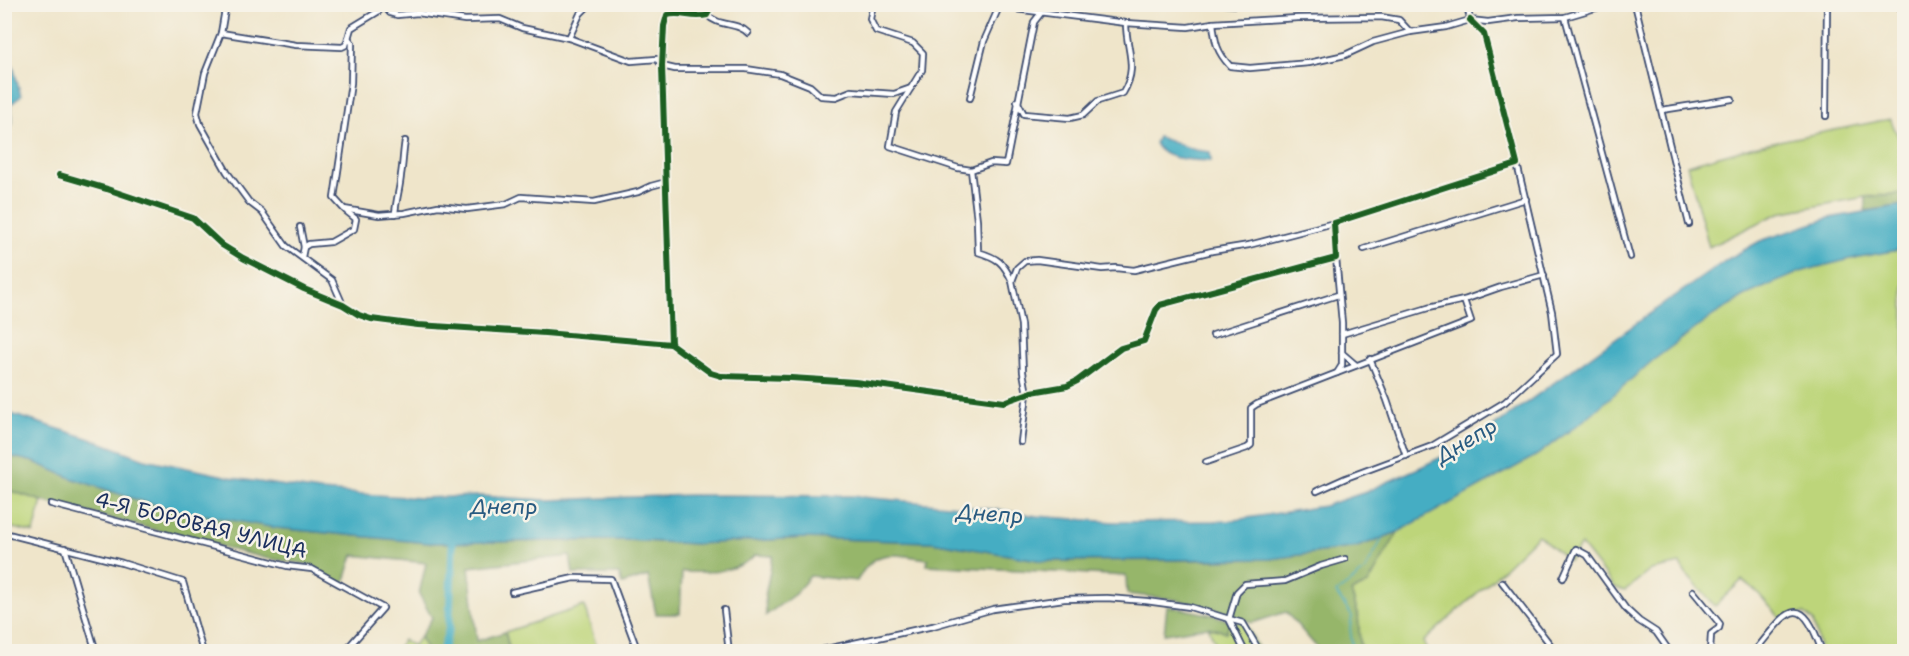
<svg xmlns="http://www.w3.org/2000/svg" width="1909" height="656" font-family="'Shantell Sans',sans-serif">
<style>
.green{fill:#bdd57a;stroke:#6c826c;stroke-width:1.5}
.forest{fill:#96b66a;stroke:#587264;stroke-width:1.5}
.water{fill:#44adc3;stroke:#306e90;stroke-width:1.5}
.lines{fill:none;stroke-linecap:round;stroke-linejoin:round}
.stream{stroke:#44adc3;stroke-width:1.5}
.river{stroke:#44adc3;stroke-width:8}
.street-casing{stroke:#3b4a6e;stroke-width:8}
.street{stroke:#fff;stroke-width:4.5}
.rail{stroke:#1b2f5e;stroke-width:1.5}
.cycleway-casing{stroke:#f7f3e8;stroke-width:10}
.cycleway{stroke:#1b5e20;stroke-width:6}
.labels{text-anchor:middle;stroke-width:5;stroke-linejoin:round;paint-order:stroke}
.street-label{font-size:21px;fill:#1b2f5e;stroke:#f7f3e8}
.water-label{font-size:22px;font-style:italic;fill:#295b81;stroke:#f7f3e8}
</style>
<rect width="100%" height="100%" fill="#f7f3e8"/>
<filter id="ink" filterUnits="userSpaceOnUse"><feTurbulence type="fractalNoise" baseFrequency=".0167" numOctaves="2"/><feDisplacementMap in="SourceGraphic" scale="12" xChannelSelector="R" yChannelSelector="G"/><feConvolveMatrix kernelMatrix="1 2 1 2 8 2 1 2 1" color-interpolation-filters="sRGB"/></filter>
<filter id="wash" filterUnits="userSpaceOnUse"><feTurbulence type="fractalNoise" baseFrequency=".008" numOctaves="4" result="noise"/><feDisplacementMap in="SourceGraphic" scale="24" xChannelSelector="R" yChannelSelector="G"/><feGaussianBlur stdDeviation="1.35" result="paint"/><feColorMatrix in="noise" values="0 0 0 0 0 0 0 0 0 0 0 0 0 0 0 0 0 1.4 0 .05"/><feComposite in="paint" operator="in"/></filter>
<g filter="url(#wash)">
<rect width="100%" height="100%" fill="#efe5ca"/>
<!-- green -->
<g class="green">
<polygon points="1890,119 1904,149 1904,193 1865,197 1779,213 1709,247 1687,165 1758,145"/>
<polygon points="1904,249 1904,651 1821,651 1813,621 1804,613 1784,620 1780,618 1758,593 1742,580 1715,606 1686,574 1680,564 1651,570 1624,591 1614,587 1581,545 1569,561 1538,535 1495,577 1423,642 1428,651 1365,651 1360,644 1358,614 1351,592 1368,584 1398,532 1537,455 1588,417 1652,361 1714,315 1744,296 1800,272 1818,267 1859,257"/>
<polygon points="5,489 42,501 34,533 5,526"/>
<polygon points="584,606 598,651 510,651 505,632"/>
<polygon points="1230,621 1245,623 1260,651 1219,651 1208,627 1226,632"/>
<polygon points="420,637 428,651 395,652 403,640 413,646"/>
</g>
<!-- forest -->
<g class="forest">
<polygon points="1904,193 1904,205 1865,211 1865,197"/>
<path d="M5 455 34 462 71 478 138 500 177 510 276 528 429 543 626 540 696 544 803 538 932 542 1044 561 1209 560 1271 559 1357 547 1398 532 1368 584 1351 592 1358 614 1360 644 1365 651H1320L1286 612 1252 623 1210 607 1171 599 1127 594 1126 576 927 565 928 559C895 555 875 546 857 581L810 576 795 594 766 615 765 596 773 556 756 555C736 573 708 573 682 572L680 614H656L648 576 622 584 619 574H573L570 556 469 567 477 641 505 632 510 651 428 652 420 637 432 618 419 594 426 563 353 555 343 587 311 565 265 558 42 501 5 489Z"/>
<polygon points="1167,606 1213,615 1230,621 1226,632 1208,627 1164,634"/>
</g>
<!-- water -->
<g class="water">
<path d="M5 57 13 66 21 96 10 105C12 116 14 128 5 137Z"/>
<path d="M1158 137 1195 150 1210 152 1211 161C1195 160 1162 161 1155 143Z"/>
<polygon points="1904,205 1904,249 1859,257 1818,267 1800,272 1744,296 1714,315 1652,361 1588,417 1537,455 1398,532 1357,547 1271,559 1044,561 932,542 803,538 696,544 626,540 429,543 276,528 177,510 138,500 71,478 34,462 5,455 5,412 94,440 145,459 239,479 320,491 420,498 480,496 547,500 692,495 852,496 1001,510 1037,516 1114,522 1228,521 1324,506 1363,493 1423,466 1472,442 1652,312 1728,259 1760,241 1829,218"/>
</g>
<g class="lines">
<!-- stream -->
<polyline class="stream" points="1353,652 1350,628 1352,616 1336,593 1364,572 1382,539"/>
<!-- river -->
<polyline class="river" points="442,652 449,629 453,533"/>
</g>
</g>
<g filter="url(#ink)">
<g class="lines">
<defs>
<g id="street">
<polyline points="226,4 221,33 205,73 197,113 200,124 227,172 249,202 262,212 286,246 332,280 343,305"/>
<path d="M873 4 870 19 876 31 913 43 923 53 922 70 896 112 890 146 958 168 971 170 977 220 978 252C998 258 1003 262 1012 281"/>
<polyline points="976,4 1126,23 1188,27 1213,23 1298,18 1381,17 1399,20 1410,32 1446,27 1470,20 1488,22 1518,18 1565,17 1609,4"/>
<polyline points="1467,4 1470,20"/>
<polyline points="1635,4 1689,224"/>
<polyline points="1900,4 1904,27"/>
<polyline points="384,6 390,13 397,15 418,13 465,20 500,19 522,28 569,38 631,61 657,59 662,66 675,69 746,69 780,74 810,86 821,96 836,97 851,91 894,94 911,88"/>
<path d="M707 15C719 27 738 22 748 33"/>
<polyline points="1565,17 1630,257"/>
<path d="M1213 23C1215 43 1217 52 1230 66L1250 68 1309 63 1345 55 1373 42 1410 32"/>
<polyline points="221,33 296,45 342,47 346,45 351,28 379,11 385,4"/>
<polyline points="348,38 352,43 351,83 334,198 344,209 379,215 404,213 438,206 467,209 506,204 521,197 594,202 638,192 651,186 666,182"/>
<polyline points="569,38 580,14 590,4"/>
<polyline points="970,98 984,41 999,7"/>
<path d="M1017 101 1024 114 1070 118 1083 115 1098 101 1123 93C1139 66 1126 51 1126 23"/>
<polyline points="1662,110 1732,99"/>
<polyline points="1904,110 1904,124"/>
<polyline points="1826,116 1827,4"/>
<polyline points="971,170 991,163 1006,164 1034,22 1041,13"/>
<path d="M59 175 107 189 193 218 222 245 243 258 304 289 343 305 359 315 371 319 418 325 545 333 671 344 662 66 664 26 667 15C682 11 692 19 707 15L713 4"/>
<path d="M395 214C396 200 400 188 401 175 403 163 403 152 405 141"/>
<polyline points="300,227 304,247"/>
<polyline points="1364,249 1526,199"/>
<polyline points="302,257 304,247 309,244 331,242 354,229 356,219 346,211"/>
<polyline points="1342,334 1428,308 1464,300"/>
<polyline points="1213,335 1338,295"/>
<polyline points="671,344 711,373 721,376 791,378 855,382 1004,402 1032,392 1067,386 1077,381 1121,348 1144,341 1156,310 1160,305 1336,258 1334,223 1517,164 1484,34 1470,20"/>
<polyline points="1342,353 1356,365"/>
<polyline points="1370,359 1387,400 1406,456"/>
<polyline points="1337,373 1471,321 1464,300 1501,287 1544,275"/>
<polyline points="1021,442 1027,394 1023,372 1021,325 1012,281 1017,268 1025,261 1037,260 1102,269 1116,268 1134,270 1212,251 1249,245 1334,223"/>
<polyline points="1206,462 1247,448 1251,445 1251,408 1257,404 1337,373 1342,365 1342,323 1336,258"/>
<polyline points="1317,491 1346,478 1432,446 1505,402 1557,354 1552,312 1517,164"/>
<polyline points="51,504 287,566 312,569 383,608 344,652"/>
<polyline points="4,533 122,563 183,582 203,652"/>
<polyline points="65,548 96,652"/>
<polyline points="1563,578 1576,549 1587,555 1626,609 1639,621 1656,632 1670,652"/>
<polyline points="1502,582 1556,652"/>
<polyline points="1693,591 1720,624 1719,628 1711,634 1710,652"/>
<polyline points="512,592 574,578 611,579 638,652"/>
<polyline points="724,610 729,652"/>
<polyline points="750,652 768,650 783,652"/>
<polyline points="788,652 822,650 933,626 993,609 1064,599 1107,598 1146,601 1190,607 1229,619 1245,652"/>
<polyline points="1260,652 1243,623 1229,619 1237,592 1245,584 1285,581 1321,566 1345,559"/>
<path d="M1754 652C1786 614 1800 585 1822 652"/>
</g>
</defs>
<!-- street casing -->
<use href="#street" class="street-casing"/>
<!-- street -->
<use href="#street" class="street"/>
<!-- rail -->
<polyline class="rail" points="1153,4 1239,8 1290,4"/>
<defs>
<g id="cycleway">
<path d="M59 175 107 189 193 218 222 245 243 258 304 289 343 305 359 315 371 319 418 325 545 333 671 344 662 66 664 26 667 15C682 11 692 19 707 15L713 4"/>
<polyline points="671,344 711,373 721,376 791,378 855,382 1004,402 1032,392 1067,386 1077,381 1121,348 1144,341 1156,310 1160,305 1336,258 1334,223 1517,164 1484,34 1470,20"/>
</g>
</defs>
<!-- cycleway casing -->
<use href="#cycleway" class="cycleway-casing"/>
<!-- cycleway -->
<use href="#cycleway" class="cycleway"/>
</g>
</g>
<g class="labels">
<!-- street labels -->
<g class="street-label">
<text transform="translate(201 525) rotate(14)" y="7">4-Я БОРОВАЯ УЛИЦА</text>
</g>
<!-- water labels -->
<g class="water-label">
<text transform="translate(1466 440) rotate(-31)" y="8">Днепр</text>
<text x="504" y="514">Днепр</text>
<text transform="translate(990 513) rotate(4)" y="8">Днепр</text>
</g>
</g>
<!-- margin -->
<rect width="1909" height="656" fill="none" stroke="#f7f3e8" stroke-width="24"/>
</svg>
